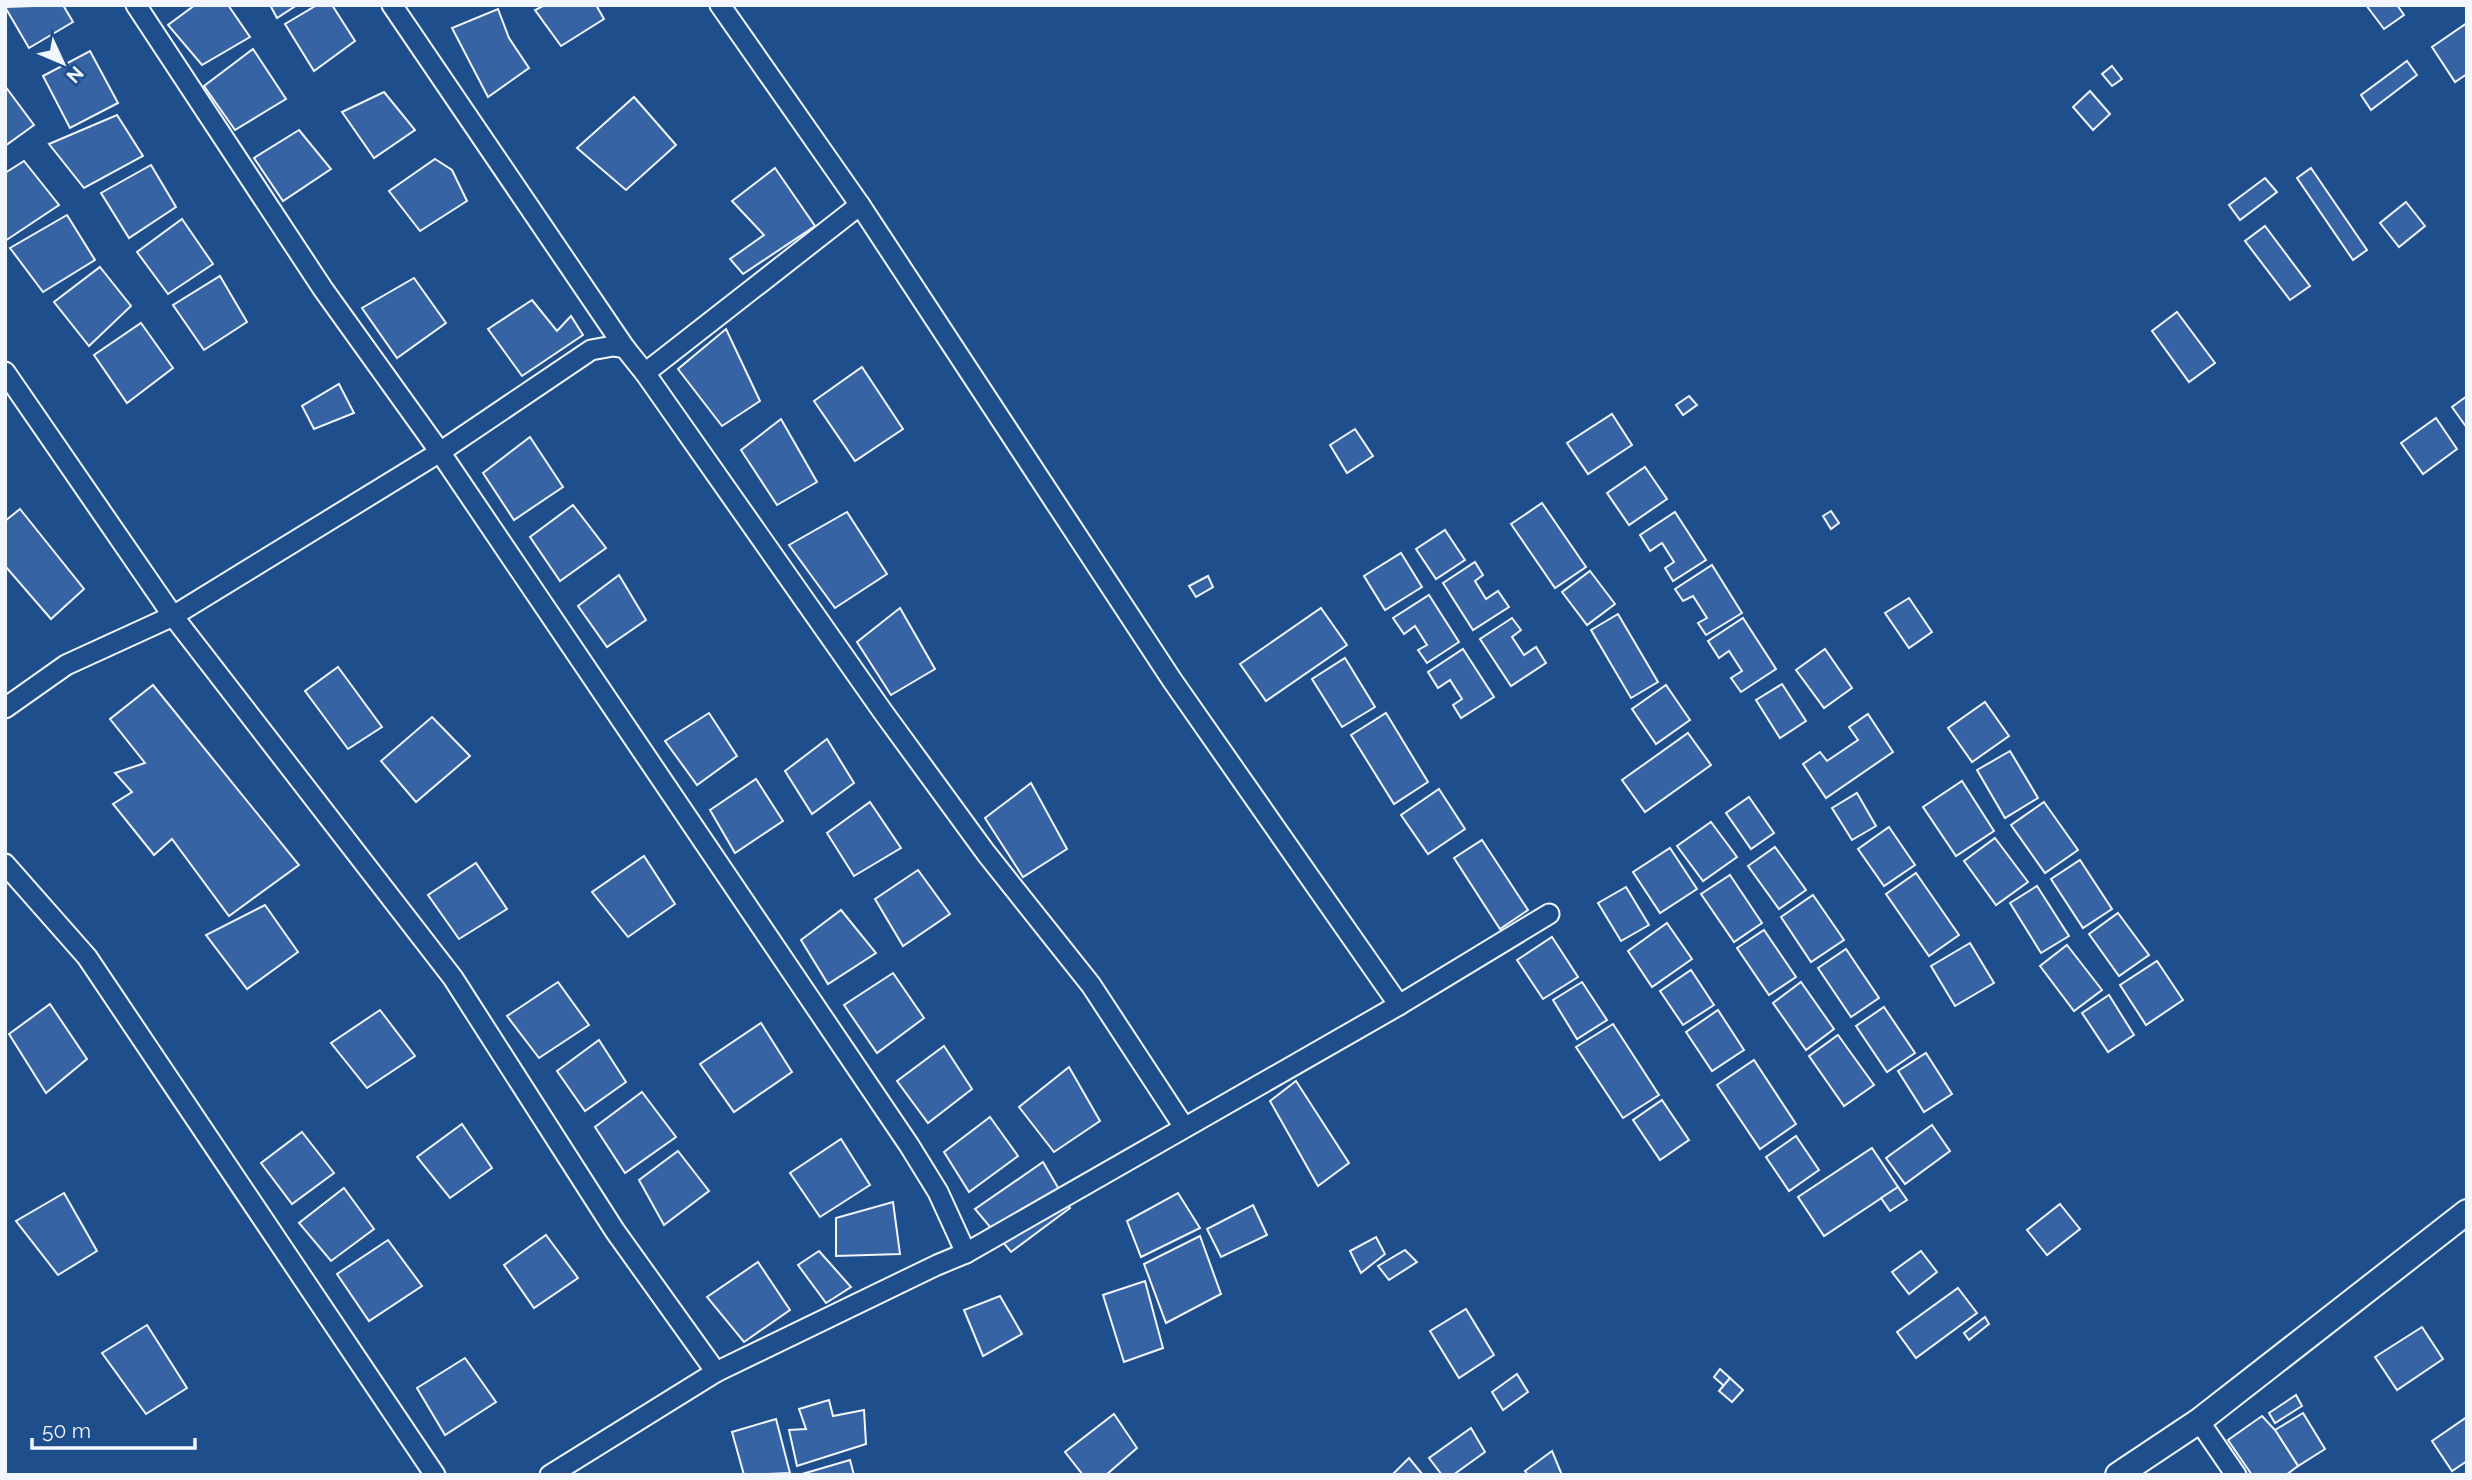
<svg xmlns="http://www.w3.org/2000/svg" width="2472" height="1480" font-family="Raleway,sans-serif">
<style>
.building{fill:#3563a3;stroke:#f2f6ff;stroke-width:2}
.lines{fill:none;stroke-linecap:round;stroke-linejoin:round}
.minor-casing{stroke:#f2f6ff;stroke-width:23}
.tertiary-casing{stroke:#f2f6ff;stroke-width:28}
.minor{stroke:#1f4e8c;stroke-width:19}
.tertiary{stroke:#1f4e8c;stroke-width:24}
</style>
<rect width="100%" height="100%" fill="#1f4e8c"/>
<!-- building -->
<g class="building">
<polygon points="63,5 73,22 29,48 5,7"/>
<polygon points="195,5 228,5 250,37 202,65 168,25"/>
<polygon points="270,5 297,5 277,18"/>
<polygon points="317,5 332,5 355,41 314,71 285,24"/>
<polygon points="545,5 596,5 604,19 561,46 535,10"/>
<polygon points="2366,5 2397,5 2404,15 2384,29"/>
<polygon points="498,9 509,38 529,68 488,97 452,28"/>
<polygon points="2467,23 2467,74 2455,82 2432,47"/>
<polygon points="253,49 286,99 235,130 204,86"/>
<polygon points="90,51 118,103 70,128 43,76"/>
<polygon points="2407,61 2417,75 2371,110 2361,95"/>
<polygon points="2112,66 2122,79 2112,86 2102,74"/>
<polygon points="5,86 34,125 5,146"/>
<polygon points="2090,91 2110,114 2093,130 2073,107"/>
<polygon points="384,92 415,130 374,158 342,112"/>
<polygon points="634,97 676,145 626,190 577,148"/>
<polygon points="117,115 143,156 84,188 49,144"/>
<polygon points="299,130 331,169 283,201 254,158"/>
<polygon points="435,159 452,170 467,201 420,231 389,191"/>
<polygon points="24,161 59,205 5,241 5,173"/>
<polygon points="151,165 176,207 129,238 101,193"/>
<polygon points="775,168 815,226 743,274 730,259 764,235 732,201"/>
<polygon points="2311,168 2367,250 2353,260 2297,178"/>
<polygon points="2265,178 2277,192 2240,220 2229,205"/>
<polygon points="2406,202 2425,226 2399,247 2380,223"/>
<polygon points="67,215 95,260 43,292 10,248"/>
<polygon points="182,219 213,264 168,294 137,252"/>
<polygon points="2265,226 2310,286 2290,300 2245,241"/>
<polygon points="100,267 131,306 89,346 54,302"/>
<polygon points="220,276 247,322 204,350 173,305"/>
<polygon points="414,278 446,323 397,358 362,308"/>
<polygon points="532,300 557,331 571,316 583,335 522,376 488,329"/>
<polygon points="2177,312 2215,363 2189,382 2152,331"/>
<polygon points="141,323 173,368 127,403 94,355"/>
<polygon points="726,329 760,401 722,426 678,369"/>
<polygon points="862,367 903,429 855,461 814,401"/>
<polygon points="339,384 354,413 314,429 302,406"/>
<polygon points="1689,396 1697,405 1683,415 1676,405"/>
<polygon points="2467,396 2467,428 2452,407"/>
<polygon points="1612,414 1632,445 1588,474 1567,443"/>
<polygon points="2436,418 2457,449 2423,474 2401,443"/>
<polygon points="781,419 817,482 777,505 741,450"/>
<polygon points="1355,429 1373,456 1347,473 1330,445"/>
<polygon points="530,437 563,487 514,520 483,473"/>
<polygon points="1645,467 1667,499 1629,525 1607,493"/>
<polygon points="1542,503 1586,567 1555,588 1511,524"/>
<polygon points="573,505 606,548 560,581 530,537"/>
<polygon points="20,509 84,589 51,619 5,566 5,521"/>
<polygon points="1831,511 1839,523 1831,529 1823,516"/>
<polygon points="847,512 887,574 835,608 789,545"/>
<polygon points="1675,512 1706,560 1673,581 1665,568 1674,562 1662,543 1650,551 1640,535"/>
<polygon points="1445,530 1465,560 1436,579 1416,549"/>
<polygon points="1401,553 1422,587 1385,610 1364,576"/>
<polygon points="1475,562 1483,575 1475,581 1486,599 1498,591 1509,607 1473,630 1443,583"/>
<polygon points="1712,565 1742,613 1706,635 1698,623 1707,618 1693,596 1683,601 1675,589"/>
<polygon points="1590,571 1615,604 1587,625 1562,592"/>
<polygon points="619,575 646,620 607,647 578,606"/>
<polygon points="1208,576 1213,587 1196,597 1189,586"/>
<polygon points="1429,595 1459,642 1427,663 1418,650 1427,645 1415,626 1404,634 1393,618"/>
<polygon points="1909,598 1932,632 1909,648 1885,613"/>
<polygon points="900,608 935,669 891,695 857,642"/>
<polygon points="1321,608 1347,645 1266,701 1240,664"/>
<polygon points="1618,614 1658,682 1631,698 1591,630"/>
<polygon points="1512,618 1521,630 1512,637 1524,655 1536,647 1546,663 1511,686 1480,639"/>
<polygon points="1743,618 1776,669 1741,692 1731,678 1742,671 1729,651 1719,658 1708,641"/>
<polygon points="1463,649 1494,697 1461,718 1453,705 1462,699 1450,680 1438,688 1428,672"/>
<polygon points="1825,649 1852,688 1824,708 1796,670"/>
<polygon points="1345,658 1375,707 1342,727 1312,679"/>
<polygon points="338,667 382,727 348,749 305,691"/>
<polygon points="1782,684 1806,721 1780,738 1756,700"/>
<polygon points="153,685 299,865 229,916 172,839 154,855 113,804 132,792 115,773 145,763 110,719"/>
<polygon points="1666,685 1690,720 1656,744 1632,709"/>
<polygon points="1985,702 2009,736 1972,762 1948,728"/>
<polygon points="709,713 737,756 697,785 665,741"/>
<polygon points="1386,713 1428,782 1394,804 1351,735"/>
<polygon points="1868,714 1893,752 1826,798 1803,764 1820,752 1827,761 1858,740 1849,727"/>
<polygon points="432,717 470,756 416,802 381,761"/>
<polygon points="1688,733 1711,765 1645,812 1622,780"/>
<polygon points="827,739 854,783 812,814 785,771"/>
<polygon points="2010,751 2038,798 2005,818 1977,770"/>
<polygon points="756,779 783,821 735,853 710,810"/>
<polygon points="1962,781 1994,831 1956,856 1923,807"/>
<polygon points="1031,783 1067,849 1023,877 985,818"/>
<polygon points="1439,789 1465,829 1428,854 1401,815"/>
<polygon points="1857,793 1876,826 1852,840 1832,808"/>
<polygon points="1749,797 1774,833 1751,849 1726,813"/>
<polygon points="870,802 901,848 854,876 827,833"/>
<polygon points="2044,802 2078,850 2045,873 2011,825"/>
<polygon points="1711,822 1737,857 1703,881 1677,846"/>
<polygon points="1889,827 1915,865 1884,886 1858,849"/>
<polygon points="1995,838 2028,882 1996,905 1964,861"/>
<polygon points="1482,840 1528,910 1500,929 1454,858"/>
<polygon points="1775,847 1806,890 1779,909 1748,866"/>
<polygon points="1670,848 1697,889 1660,913 1633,872"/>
<polygon points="644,856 675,904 628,937 592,892"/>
<polygon points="2080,860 2112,909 2083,928 2051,879"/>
<polygon points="476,863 507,909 459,939 428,895"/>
<polygon points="918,870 950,914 903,946 875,899"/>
<polygon points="1916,873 1959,935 1929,956 1886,894"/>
<polygon points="1730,875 1762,923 1734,942 1701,894"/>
<polygon points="2037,886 2069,936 2041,953 2010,903"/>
<polygon points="1626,887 1649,925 1621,941 1598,903"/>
<polygon points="1813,895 1844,940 1811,962 1781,917"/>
<polygon points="265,905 298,952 247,989 206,935"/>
<polygon points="841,910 876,953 828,984 801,940"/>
<polygon points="2118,913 2149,955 2119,976 2089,934"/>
<polygon points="1667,923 1692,959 1652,987 1628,951"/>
<polygon points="1764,930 1796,977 1769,995 1737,948"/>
<polygon points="1552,937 1578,977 1543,999 1517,960"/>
<polygon points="1970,943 1994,983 1955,1006 1931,966"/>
<polygon points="2067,945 2102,990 2074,1011 2040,966"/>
<polygon points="1846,949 1879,998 1851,1017 1818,968"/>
<polygon points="2157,961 2183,1000 2146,1025 2120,985"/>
<polygon points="1691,970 1714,1005 1683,1025 1660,991"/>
<polygon points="893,973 924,1018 877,1053 844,1005"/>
<polygon points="558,982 589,1025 539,1058 507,1016"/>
<polygon points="1582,982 1607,1020 1577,1039 1553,1000"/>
<polygon points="1801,982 1834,1029 1806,1050 1773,1003"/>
<polygon points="2109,995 2134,1035 2108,1052 2082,1013"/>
<polygon points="50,1004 87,1059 46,1093 9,1034"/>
<polygon points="1884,1007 1915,1053 1887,1072 1856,1026"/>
<polygon points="380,1010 415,1056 367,1088 331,1043"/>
<polygon points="1718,1010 1744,1050 1712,1071 1686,1032"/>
<polygon points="761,1023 792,1072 734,1112 700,1064"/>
<polygon points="1613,1024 1659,1095 1623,1118 1576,1047"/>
<polygon points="1838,1035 1874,1085 1844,1106 1809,1056"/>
<polygon points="599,1040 626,1082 585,1111 557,1071"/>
<polygon points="944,1046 972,1089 928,1123 897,1081"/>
<polygon points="1926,1053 1952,1094 1924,1112 1898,1071"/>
<polygon points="1754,1060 1796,1124 1760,1149 1717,1085"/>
<polygon points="1069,1067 1100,1121 1054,1152 1019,1107"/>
<polygon points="1296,1081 1349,1163 1318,1186 1270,1101"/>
<polygon points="642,1092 676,1137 625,1173 595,1127"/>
<polygon points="1662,1100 1689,1140 1660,1160 1633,1120"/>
<polygon points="990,1117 1018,1156 969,1192 944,1152"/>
<polygon points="462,1124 492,1168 450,1198 417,1157"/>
<polygon points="1932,1125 1950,1151 1905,1184 1886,1158"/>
<polygon points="302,1132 334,1173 292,1204 261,1163"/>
<polygon points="1796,1136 1819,1170 1789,1191 1766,1157"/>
<polygon points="841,1139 870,1185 820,1217 790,1173"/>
<polygon points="1872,1148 1898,1187 1824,1236 1798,1197"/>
<polygon points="678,1151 709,1191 664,1225 639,1180"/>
<polygon points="1043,1162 1070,1208 1011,1252 975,1209"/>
<polygon points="1898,1187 1907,1200 1890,1211 1881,1198"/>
<polygon points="344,1188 374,1229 331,1261 299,1223"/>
<polygon points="64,1193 97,1251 58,1275 16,1221"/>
<polygon points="1178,1193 1200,1228 1141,1257 1127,1221"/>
<polygon points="893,1202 900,1254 836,1256 836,1218"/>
<polygon points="2060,1204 2080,1229 2047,1255 2027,1230"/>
<polygon points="1253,1205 1267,1235 1221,1257 1207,1229"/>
<polygon points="546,1235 578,1278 534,1308 504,1265"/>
<polygon points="1200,1236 1221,1294 1166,1323 1144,1264"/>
<polygon points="1376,1237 1385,1254 1361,1273 1350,1251"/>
<polygon points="388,1240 422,1286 369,1321 337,1274"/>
<polygon points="1405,1250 1417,1262 1389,1280 1378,1266"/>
<polygon points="819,1251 851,1287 826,1303 798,1265"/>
<polygon points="1921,1251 1937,1272 1909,1294 1892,1272"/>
<polygon points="758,1262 790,1310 744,1342 707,1297"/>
<polygon points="1145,1281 1163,1348 1124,1362 1103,1295"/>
<polygon points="1958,1288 1977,1313 1916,1358 1897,1332"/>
<polygon points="1000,1296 1022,1334 983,1356 964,1310"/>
<polygon points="1466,1309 1494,1355 1459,1378 1430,1331"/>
<polygon points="1985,1317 1989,1324 1969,1340 1964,1333"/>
<polygon points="147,1325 187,1388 146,1414 102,1353"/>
<polygon points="2422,1327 2443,1359 2397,1390 2375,1357"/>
<polygon points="465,1358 496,1402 445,1435 417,1388"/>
<polygon points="1720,1369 1730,1378 1724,1386 1714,1377"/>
<polygon points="1517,1374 1528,1392 1503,1410 1492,1392"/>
<polygon points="1730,1378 1743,1390 1732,1402 1719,1391"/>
<polygon points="2296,1395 2302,1406 2275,1423 2269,1413"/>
<polygon points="829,1400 833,1416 864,1410 866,1444 797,1466 789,1430 806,1429 799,1409"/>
<polygon points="2303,1413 2325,1449 2298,1466 2275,1430"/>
<polygon points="1114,1414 1137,1448 1106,1475 1083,1475 1065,1452"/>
<polygon points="2262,1416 2275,1430 2298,1466 2286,1475 2252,1475 2228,1440"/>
<polygon points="2467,1417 2467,1461 2452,1471 2432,1441"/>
<polygon points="776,1419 790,1473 744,1475 732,1432"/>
<polygon points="1471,1428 1485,1452 1453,1475 1442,1475 1429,1458"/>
<polygon points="1552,1451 1562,1475 1528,1475 1525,1471"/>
<polygon points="1409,1458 1423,1475 1392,1475"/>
<polygon points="850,1460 854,1475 802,1475 802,1474"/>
</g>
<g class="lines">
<defs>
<g id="minor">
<polyline points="136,5 323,289 440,452 909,1145 938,1192 966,1253"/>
<polyline points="392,5 625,348"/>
<polyline points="720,5 860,205 1172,680 1399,1005"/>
<polyline points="5,372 173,616 453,978 615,1231 716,1372 937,1265 966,1253 1399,1005 1549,914"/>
<polyline points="645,373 860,205"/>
<polyline points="5,708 66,665 173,616 440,452 591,350 613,346 625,348 645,373 883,712 986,853 1091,985 1184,1127"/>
<polyline points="5,864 87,957 435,1475"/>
<polyline points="2199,1421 2236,1475"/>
<polyline points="550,1475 716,1372"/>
</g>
<polyline id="tertiary" points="2118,1475 2199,1421 2467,1212"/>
</defs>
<!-- minor casing -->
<use href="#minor" class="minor-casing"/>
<!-- tertiary casing -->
<use href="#tertiary" class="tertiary-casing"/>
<!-- minor -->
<use href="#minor" class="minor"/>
<!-- tertiary -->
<use href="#tertiary" class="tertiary"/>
</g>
<!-- border -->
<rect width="2472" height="1480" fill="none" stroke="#f2f6ff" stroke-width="14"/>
<!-- north arrow -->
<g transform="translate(63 63) rotate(134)" stroke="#1f4e8c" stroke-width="5" paint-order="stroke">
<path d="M0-5L12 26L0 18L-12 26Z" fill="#f2f6ff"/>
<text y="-10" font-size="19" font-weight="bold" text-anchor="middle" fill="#f2f6ff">N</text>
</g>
<!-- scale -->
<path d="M32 1438v10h163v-10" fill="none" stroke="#f2f6ff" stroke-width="3.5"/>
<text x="42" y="1438" font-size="21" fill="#f2f6ff" stroke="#1f4e8c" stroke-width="5" paint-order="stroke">50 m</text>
</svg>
